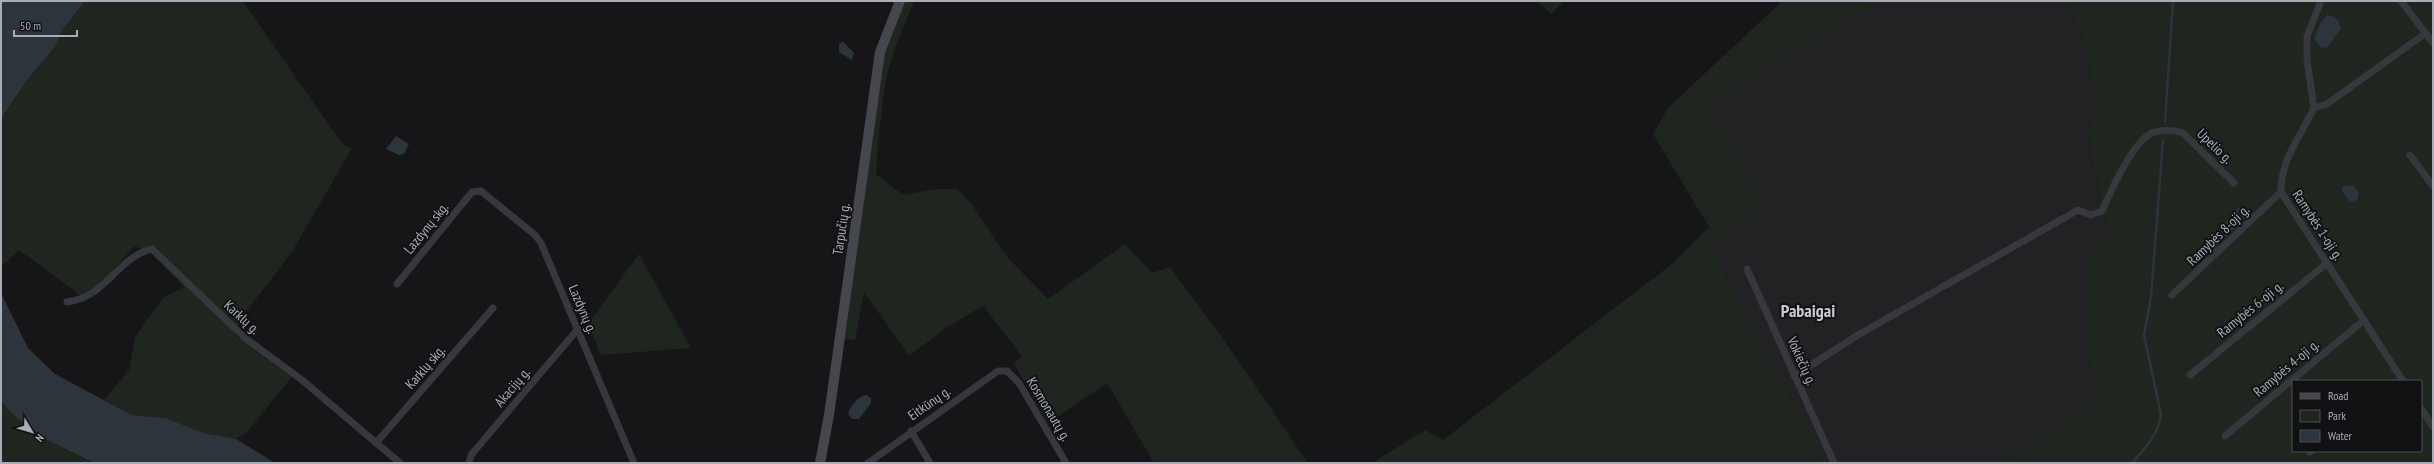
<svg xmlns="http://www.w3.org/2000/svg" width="2434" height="464" font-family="'PT Sans Narrow',sans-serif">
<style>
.built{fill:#222225}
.green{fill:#1e261f;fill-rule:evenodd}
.water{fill:#2c353c}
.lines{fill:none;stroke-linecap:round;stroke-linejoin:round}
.stream{stroke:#2c353c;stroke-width:2.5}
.minor{stroke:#37383d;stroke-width:7}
.secondary{stroke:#45474d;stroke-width:10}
.labels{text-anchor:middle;stroke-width:4;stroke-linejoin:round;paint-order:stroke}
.street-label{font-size:14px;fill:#a8adb8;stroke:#111113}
.district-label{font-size:18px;font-weight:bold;fill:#c9ccd4;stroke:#111113}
</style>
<rect width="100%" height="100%" fill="#161618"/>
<!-- built -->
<polygon class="built" points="1881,1 2073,1 2067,6 2088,48 2092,99 2089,147 2109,236 2086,336 2095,405 1997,463 1826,463 1710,246 1709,106 1717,97"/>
<!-- green -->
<g class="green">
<polygon points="85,1 243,1 331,128 345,146 352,148 292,252 239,321 236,336 292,377 247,432 236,439 203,433 166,418 132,415 104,400 129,370 135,337 163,298 184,287 151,253 135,246 98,286 80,295 19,250 1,267 1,119 27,80 54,48 63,29"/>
<path d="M904 1H914C904 26 893 50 887 76 881 108 878 142 876 174L903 195 937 189H957L970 202 1007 257 1048 299 1125 244 1152 273 1170 267 1231 350 1308 463H1154L1107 383 1048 423 1014 364 1022 356 983 306 946 328 909 356 864 292 855 340 845 339 849 312 847 309 881 67 889 37Z"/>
<polygon points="1537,1 1564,1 1551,14"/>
<polygon points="1782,1 1881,1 1717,97 1709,106 1767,208 1710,246 1826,463 1372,463 1425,430 1443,440 1673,263 1709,227 1653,134 1668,108"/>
<path d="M2073 1H2433V463H1997L2095 405 2086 336V250L2109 236 2089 146 2092 99 2088 48 2067 6ZM2293 381H2421V451H2293Z"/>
<polygon points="639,254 691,348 601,355 588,324"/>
<path d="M1 401C26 429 59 448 94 463H1Z"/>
</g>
<!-- water -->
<g class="water">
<polygon points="1,1 85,1 63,29 54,48 27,80 1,119"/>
<path d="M2327 15C2336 16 2339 20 2341 29L2327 48 2320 47 2314 39 2320 24Z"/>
<polygon points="843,42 854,53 852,60 839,52 839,44"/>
<polygon points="396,136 409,144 404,154 399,155 386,149"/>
<polygon points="2347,185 2354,186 2359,194 2357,200 2350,202 2342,190 2343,186"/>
<polygon points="2239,207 2244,211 2245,217 2225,237 2219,229"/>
<polygon points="2211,237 2219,243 2219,246 2210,255 2204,246"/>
<polygon points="1,293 28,348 55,374 132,415 166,418 203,433 236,439 275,463 94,463 47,440 12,414 1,401"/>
<path d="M866 395 871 398V403L859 419H852L848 414C850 406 858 396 866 395Z"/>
</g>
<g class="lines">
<!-- stream -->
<g class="stream">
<polyline points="2165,122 2173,1"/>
<path d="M2132 463C2145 448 2158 435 2161 415L2144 335 2151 297 2163 140"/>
</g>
<!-- minor -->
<g class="minor">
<polyline points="2401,1 2433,43"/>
<polyline points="2314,108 2307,60 2307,36 2321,1"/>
<polyline points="2410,155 2433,186"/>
<polyline points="1747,269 1834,463"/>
<polyline points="397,284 472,192 481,191 535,235 541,243 634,463"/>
<polyline points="2172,295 2281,192"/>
<path d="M67 302C107 297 117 257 152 249L245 338 302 380 400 463"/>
<polyline points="2190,375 2327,263"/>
<path d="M1794 376 1858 335 2078 210 2091 215 2102 211C2111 191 2131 145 2150 134 2159 129 2174 130 2183 133L2234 183"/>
<path d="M2403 381 2281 192C2280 161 2301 135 2314 108L2327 104 2426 33"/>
<polyline points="2421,408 2433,427"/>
<polyline points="911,431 930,463"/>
<polyline points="2225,436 2364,320"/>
<polyline points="376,443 493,308"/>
<polyline points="2309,452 2311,451"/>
<polyline points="469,463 471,455 578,329"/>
<polyline points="868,463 998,371 1007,371 1019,383 1066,463"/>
</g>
<!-- secondary -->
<polyline class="secondary" points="820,463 829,415 880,52 900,1"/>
</g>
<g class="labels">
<!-- street labels -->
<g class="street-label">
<text transform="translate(2215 146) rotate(44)" y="5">Upelio g.</text>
<text transform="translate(2318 225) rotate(57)" y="5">Ramybės 1-oji g.</text>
<text transform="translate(426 228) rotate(-51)" y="5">Lazdynų skg.</text>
<text transform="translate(841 229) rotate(-82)" y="5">Tarpučių g.</text>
<text transform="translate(2218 235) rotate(-44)" y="5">Ramybės 8-oji g.</text>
<text transform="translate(583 309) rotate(67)" y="5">Lazdynų g.</text>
<text transform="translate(2250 309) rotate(-39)" y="5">Ramybės 6-oji g.</text>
<text transform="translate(242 317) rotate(42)" y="5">Karklų g.</text>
<text transform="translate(1802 361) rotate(66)" y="5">Vokiečių g.</text>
<text transform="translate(425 367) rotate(-49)" y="5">Karklų skg.</text>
<text transform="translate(2286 368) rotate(-40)" y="5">Ramybės 4-oji g.</text>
<text transform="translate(512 387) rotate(-50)" y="5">Akacijų g.</text>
<text transform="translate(929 403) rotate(-35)" y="5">Eitkūnų g.</text>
<text transform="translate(1049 409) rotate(59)" y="5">Kosmonautų g.</text>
</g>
<!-- district labels -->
<g class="district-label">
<text x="1808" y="317">Pabaigai</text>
</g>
</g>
<!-- border -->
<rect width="2434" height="464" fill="none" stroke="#a8adb8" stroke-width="4"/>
<!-- legend -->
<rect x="2292" y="380" width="130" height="72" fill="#111113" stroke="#4d4f55"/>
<rect x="2300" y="393" width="20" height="6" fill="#45474d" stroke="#4d4f55"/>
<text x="2328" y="400" font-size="12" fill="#a8adb8">Road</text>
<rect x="2300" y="410" width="20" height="12" fill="#1e261f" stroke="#4d4f55"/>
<text x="2328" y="420" font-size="12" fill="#a8adb8">Park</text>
<rect x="2300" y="430" width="20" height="12" fill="#2c353c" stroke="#4d4f55"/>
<text x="2328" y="440" font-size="12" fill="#a8adb8">Water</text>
<!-- north arrow -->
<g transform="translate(32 432) rotate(128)" stroke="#111113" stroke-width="3" paint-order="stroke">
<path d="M0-3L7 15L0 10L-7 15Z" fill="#a8adb8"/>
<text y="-6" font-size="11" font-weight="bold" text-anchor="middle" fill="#a8adb8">N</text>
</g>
<!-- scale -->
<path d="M14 30v6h63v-6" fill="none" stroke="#a8adb8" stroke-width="2"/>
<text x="20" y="30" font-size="12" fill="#a8adb8" stroke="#111113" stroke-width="3" paint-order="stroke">50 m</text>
</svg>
